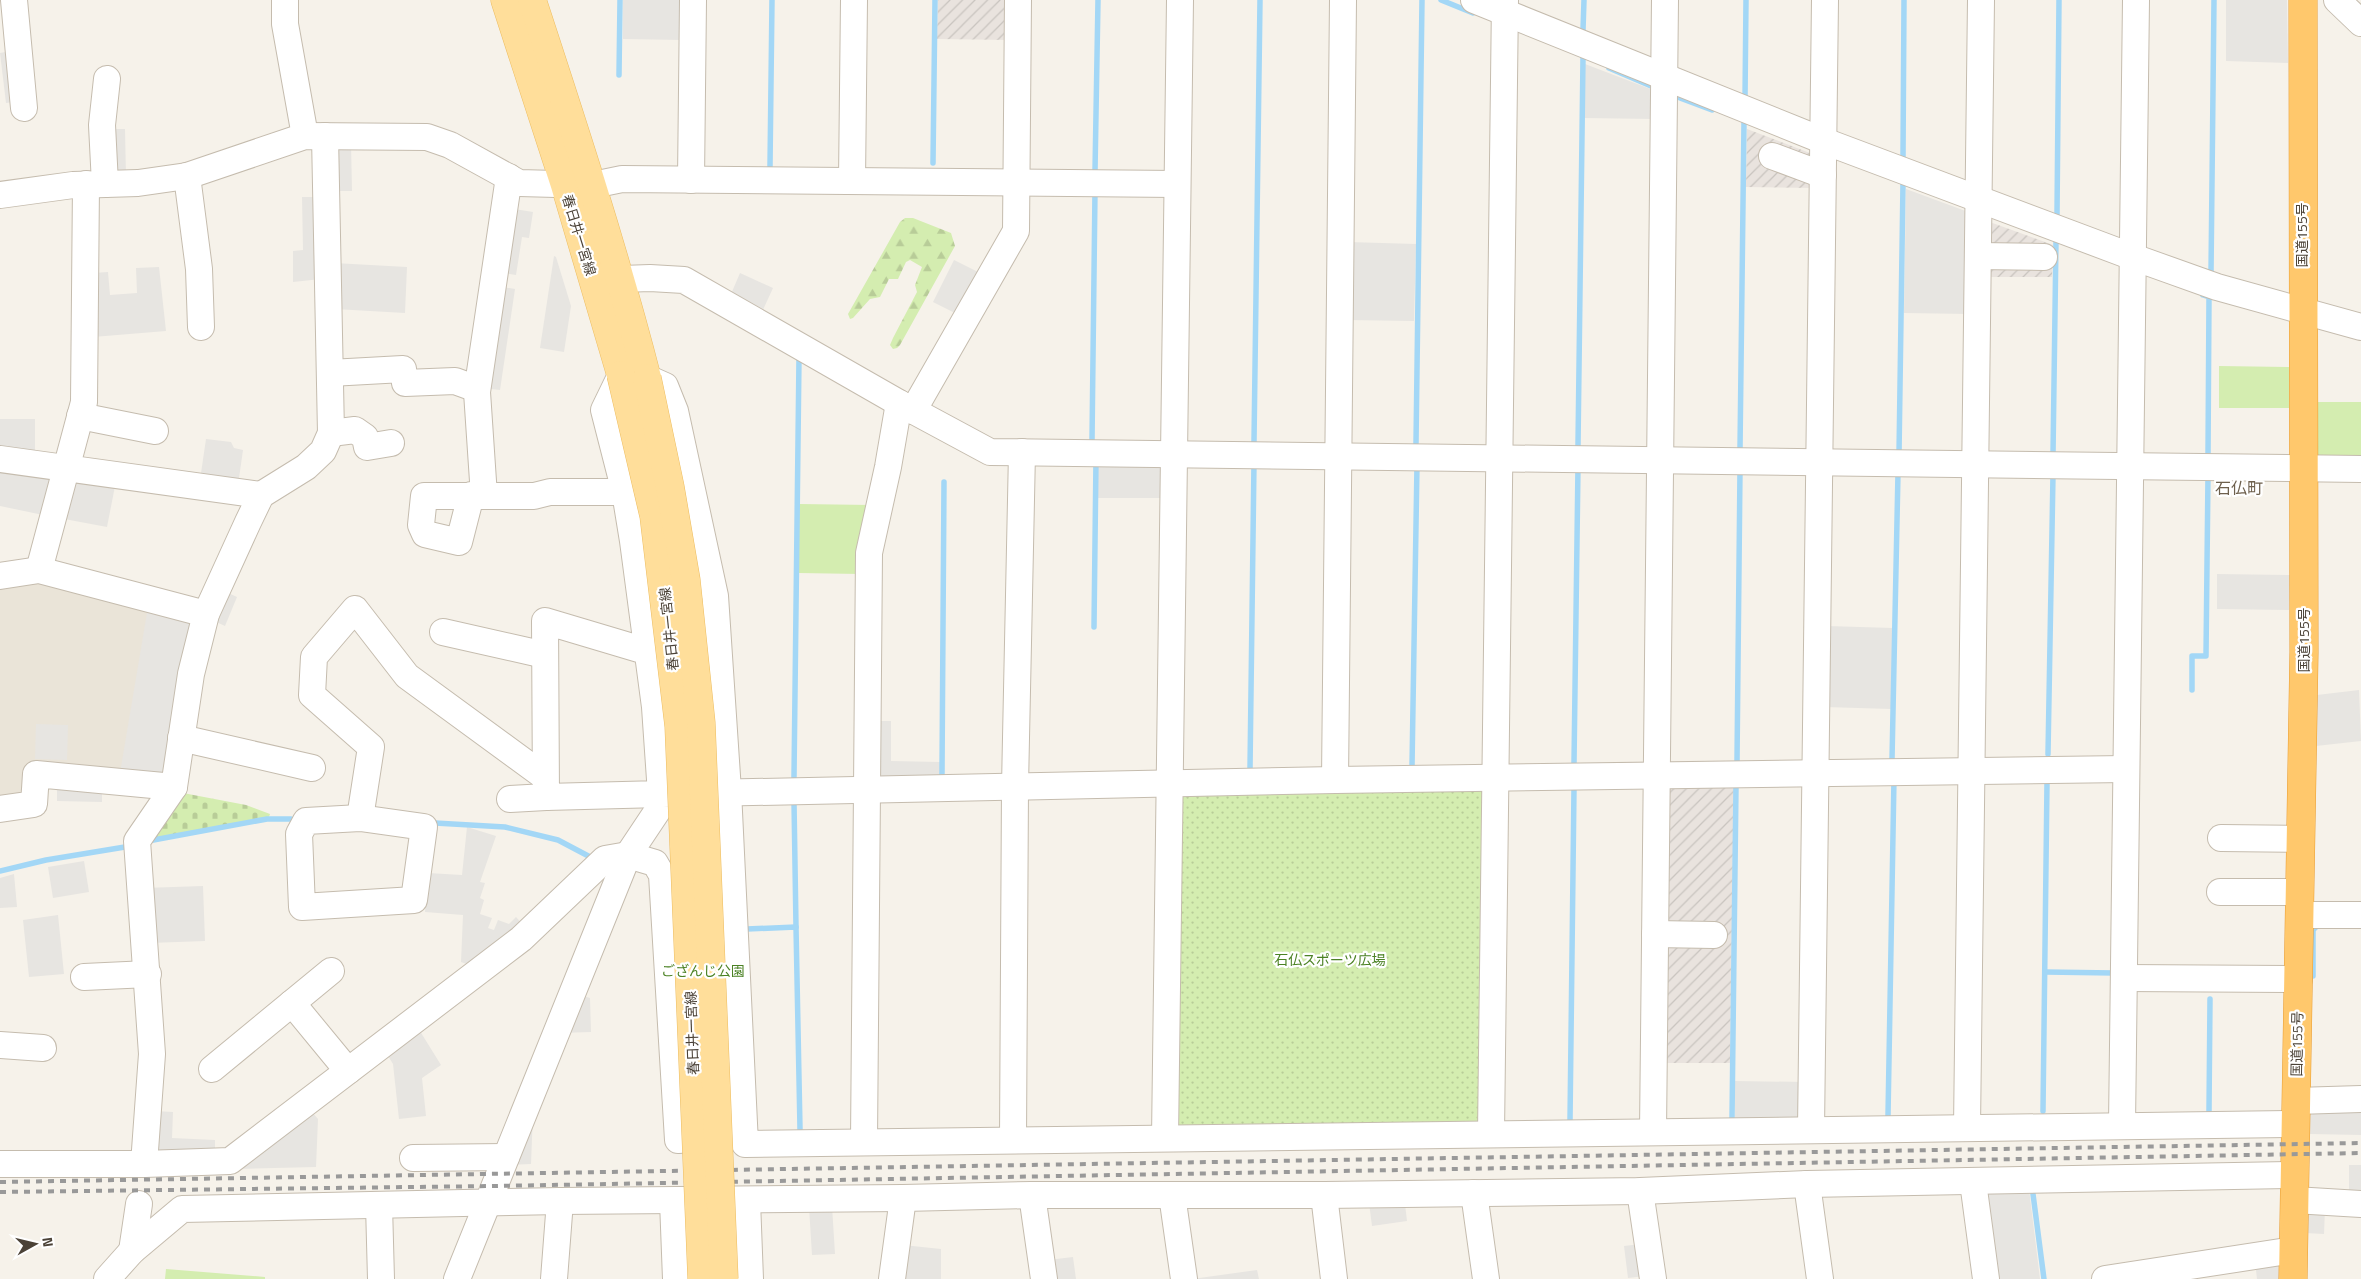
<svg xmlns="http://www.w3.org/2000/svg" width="2361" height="1279" font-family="'Titillium Web','Noto Sans JP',sans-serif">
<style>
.residential{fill:#eae4d8}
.industrial{fill:url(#industrial-furrows)}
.grass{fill:#d4edb0}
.forest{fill:url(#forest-firs)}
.cemetery{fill:url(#cemetery-stones)}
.park{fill:url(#park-dots)}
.parking{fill:#e7e5e1}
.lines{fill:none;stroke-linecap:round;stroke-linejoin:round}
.stream{stroke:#a3d7f6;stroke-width:5.5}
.minor-casing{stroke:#c5bcae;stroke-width:28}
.major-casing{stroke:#edbd61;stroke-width:29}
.highway-casing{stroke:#e99d31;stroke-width:29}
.minor{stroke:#fff;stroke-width:26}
.major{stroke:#ffde9a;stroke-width:28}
.highway{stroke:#ffc86c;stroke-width:28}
.rail{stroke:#999;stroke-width:4;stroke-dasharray:6 6;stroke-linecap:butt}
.major-bridge-casing{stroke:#edbd61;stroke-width:29;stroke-linecap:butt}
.major-bridge{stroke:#ffde9a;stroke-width:28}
.labels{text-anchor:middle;stroke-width:4.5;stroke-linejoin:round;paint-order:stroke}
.street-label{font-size:14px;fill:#4b4237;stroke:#fff}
.park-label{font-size:14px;fill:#4c8225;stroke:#fff}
.quarter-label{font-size:16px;fill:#6e604d;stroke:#fff}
</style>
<defs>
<pattern id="industrial-furrows" width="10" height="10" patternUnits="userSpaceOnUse" patternTransform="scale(1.25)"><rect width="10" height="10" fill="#e9e3de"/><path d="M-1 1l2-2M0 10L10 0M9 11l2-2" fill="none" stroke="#c9c4bf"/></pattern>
<pattern id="forest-firs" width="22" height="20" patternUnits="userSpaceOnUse" patternTransform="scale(1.25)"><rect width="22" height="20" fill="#d4edb0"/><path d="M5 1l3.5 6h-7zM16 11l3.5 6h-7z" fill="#b8cc98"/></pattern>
<pattern id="cemetery-stones" width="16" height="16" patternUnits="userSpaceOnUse" patternTransform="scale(1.25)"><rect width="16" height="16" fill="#d4edb0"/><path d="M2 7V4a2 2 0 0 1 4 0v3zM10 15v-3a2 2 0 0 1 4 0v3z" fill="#b8cc98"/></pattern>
<pattern id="park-dots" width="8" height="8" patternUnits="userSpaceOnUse" patternTransform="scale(1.25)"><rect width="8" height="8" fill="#d4edb0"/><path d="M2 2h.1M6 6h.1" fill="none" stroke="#b8cc98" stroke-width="1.8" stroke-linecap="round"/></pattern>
</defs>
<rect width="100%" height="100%" fill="#f6f2ea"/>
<!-- residential -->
<polygon class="residential" points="30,577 190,618 169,771 29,765 28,795 0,801 0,585"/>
<!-- industrial -->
<g class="industrial">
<polygon points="938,0 1009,0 1009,40 937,39"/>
<polygon points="1747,129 1815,155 1815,188 1746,187"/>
<polygon points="1987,221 2053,245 2052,277 1986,277"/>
<polygon points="1734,784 1730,1063 1662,1063 1666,791 1672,785"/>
</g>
<!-- grass -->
<g class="grass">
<polygon points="2219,366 2289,367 2289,408 2219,408"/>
<rect x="2318" y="402" width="43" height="58"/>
<polygon points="799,504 872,505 860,574 799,573"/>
<polygon points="166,1269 265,1277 265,1279 165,1279"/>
</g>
<!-- forest -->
<polygon class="forest" points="905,218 913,218 951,233 955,246 900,345 897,348 893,349 890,345 893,338 917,292 915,285 922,267 910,260 906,262 898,279 889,279 880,297 870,299 853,318 850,319 848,314 900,222"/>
<!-- cemetery -->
<polygon class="cemetery" points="183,793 246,805 270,814 269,817 143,840"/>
<!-- park -->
<polygon class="park" points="1481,789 1487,794 1478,1127 1178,1129 1177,801 1184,796"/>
<!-- parking -->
<g class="parking">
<polygon points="623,0 682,0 682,40 623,39"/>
<polygon points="2226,0 2287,0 2288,63 2226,61"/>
<polygon points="16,50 20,101 6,103 0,53"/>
<polygon points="1585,64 1653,90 1653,119 1584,118"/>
<polygon points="105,129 125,129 126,177 106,177"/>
<polygon points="330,143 351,143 352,191 331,191"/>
<polygon points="1906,189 1971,213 1969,314 1904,313"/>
<polygon points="302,197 320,197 321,279 293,282 293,251 303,250"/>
<polygon points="508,208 533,212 529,238 522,237 516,275 498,272"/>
<polygon points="1348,242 1416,244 1414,321 1347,320"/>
<polygon points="554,256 556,257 571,306 564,352 540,348"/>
<polygon points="954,260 980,273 959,315 933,302"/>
<polygon points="334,263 407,267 405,313 335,309"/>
<polygon points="159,267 166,331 93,337 93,273 108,272 110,295 137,293 136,268"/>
<polygon points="740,273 773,288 762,312 731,294"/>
<polygon points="497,286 515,289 500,390 482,388"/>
<polygon points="0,419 35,419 35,451 0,448"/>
<polygon points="206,439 231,442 234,448 243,450 238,485 200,480"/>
<polygon points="1098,458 1161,459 1164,498 1098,498"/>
<polygon points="0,465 57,473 48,516 0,506"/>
<polygon points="70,479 116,481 107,527 59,518"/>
<polygon points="2217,574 2290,575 2289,610 2217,609"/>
<polygon points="224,591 237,597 225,626 212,620"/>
<polygon points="148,607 195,625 169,771 161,776 120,773"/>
<polygon points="1827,626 1893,628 1891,709 1825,707"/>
<polygon points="2359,690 2361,741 2316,746 2317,695"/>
<polygon points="877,721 891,721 891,761 940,762 940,777 882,777 876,771"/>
<polygon points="36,724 68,725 67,760 35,759"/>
<polygon points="57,784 102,787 102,802 57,801"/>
<polygon points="467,827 496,836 480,882 485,883 480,898 484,900 480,914 492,918 488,928 494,930 498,920 509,924 516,917 525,927 472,966 461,962 463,915 425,912 428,873 462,875"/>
<polygon points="84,861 89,892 53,898 48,867"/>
<polygon points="14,874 17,907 0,908 0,878"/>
<polygon points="203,886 205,941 150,943 144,888"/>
<polygon points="58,915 64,974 29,977 23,920"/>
<polygon points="577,994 590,998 591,1032 560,1033"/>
<polygon points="418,1028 441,1065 422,1078 426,1116 399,1119 393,1064 385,1051"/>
<polygon points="1735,1081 1804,1082 1798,1120 1735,1121"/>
<polygon points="2361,1105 2361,1135 2310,1134 2310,1112"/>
<polygon points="155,1111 173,1112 172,1138 215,1140 215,1155 158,1156"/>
<polygon points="311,1111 318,1119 316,1167 239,1169"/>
<polygon points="533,1113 531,1164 508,1165"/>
<rect x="2349" y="1165" width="12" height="30"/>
<polygon points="2029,1189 2040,1279 1989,1279 1982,1192"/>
<polygon points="1369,1203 1405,1204 1407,1221 1372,1226"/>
<polygon points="832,1206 835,1254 812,1255 809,1207"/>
<polygon points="2325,1209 2324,1234 2305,1233 2306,1214"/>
<polygon points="1641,1244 1645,1276 1628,1278 1624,1246"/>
<polygon points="903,1245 941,1249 941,1279 899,1279"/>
<polygon points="1073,1257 1076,1279 1051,1279 1048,1260"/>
<polygon points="2255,1262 2280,1263 2280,1279 2257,1279"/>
<polygon points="1257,1270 1259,1279 1192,1279"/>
</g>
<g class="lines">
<!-- stream -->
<g class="stream">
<polyline points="1441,0 1473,13"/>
<polyline points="1583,30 1584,0"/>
<polyline points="1609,68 1651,86"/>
<polyline points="619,75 620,0"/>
<polyline points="1680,98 1712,110"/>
<polyline points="1745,99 1746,0"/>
<polyline points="1903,157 1904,0"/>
<polyline points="933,163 935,0"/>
<polyline points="770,166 772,0"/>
<polyline points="1095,171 1098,0"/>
<polyline points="2057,214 2059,0"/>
<polyline points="2211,273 2214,0"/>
<polyline points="2203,295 2209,297 2208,455"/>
<polyline points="1092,441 1095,191"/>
<polyline points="1254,442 1260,0"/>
<polyline points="1416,443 1422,0"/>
<polyline points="1578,445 1583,58"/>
<polyline points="1740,449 1744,122"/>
<polyline points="1899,454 1903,183"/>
<polyline points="2053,455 2056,241"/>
<polyline points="1094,627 1096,459"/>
<polyline points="2192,690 2192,656 2206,656 2208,475"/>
<polyline points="2048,754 2053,475"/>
<polyline points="1892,760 1898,473"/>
<polyline points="1737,761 1740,470"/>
<polyline points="1574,763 1578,466"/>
<polyline points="1412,767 1417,465"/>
<polyline points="1250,769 1254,462"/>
<polyline points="942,774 944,482"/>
<polyline points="794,777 799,358"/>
<polyline points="794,802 796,927"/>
<polyline points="435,823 505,827 558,840 594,859"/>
<polyline points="148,841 267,819 291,819"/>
<polyline points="0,871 46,860 131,846"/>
<polyline points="747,929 796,927 800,1129"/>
<polyline points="2045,972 2114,973"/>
<polyline points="2313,976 2313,930 2319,924"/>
<polyline points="2043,1111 2047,783"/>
<polyline points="2209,1112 2210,999"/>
<polyline points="1888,1116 1894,778"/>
<polyline points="1732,1119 1736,786"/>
<polyline points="1570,1121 1574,788"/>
<polyline points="2033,1194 2044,1279"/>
</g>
<defs>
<g id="minor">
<polyline points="14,0 24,108"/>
<polyline points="285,0 285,24 305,136"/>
<polyline points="1474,0 1824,141 2133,257 2217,287 2361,327"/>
<polyline points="2337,0 2361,23"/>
<polyline points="1772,156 1823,175"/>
<polyline points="187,176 199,269 201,327"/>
<polyline points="691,180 693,0"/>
<polyline points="852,181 854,0"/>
<polyline points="105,184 102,125 107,79"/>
<polyline points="0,195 73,185 138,183 187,176 305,136 427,137 450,145 519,183 593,185 622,179 1177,184"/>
<polyline points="1978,256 2044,257"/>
<polyline points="622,279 650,278 684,280 899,403 990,452 2361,469"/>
<polyline points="330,373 403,369 405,383 455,381 477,389"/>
<polyline points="621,375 604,410 625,492 633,541 655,707 661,794 546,797 545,621 649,652"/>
<polyline points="647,378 665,386 675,411 715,596 728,791 745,1144 2295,1124"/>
<polyline points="913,411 1016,231 1018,0"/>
<polyline points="80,416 155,431"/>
<polyline points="331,433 355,430 365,437 367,447 391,443"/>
<polyline points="0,459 261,495"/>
<polyline points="471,495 459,542 425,534 421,525 424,496 534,496 550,492 625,492"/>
<polyline points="484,496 477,392 509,177"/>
<polyline points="39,570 84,402 86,184"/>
<polyline points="0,576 39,570 206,614"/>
<polyline points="443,632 545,655"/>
<polyline points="181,738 312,768"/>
<polyline points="1335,780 1343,0"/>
<polyline points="510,799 546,797"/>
<polyline points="0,809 34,804 36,774 174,787"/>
<polyline points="360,818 371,747 312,695 314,657 355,609 407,676 545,777"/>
<polygon points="360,818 424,827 414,900 302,907 299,834 306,821"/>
<polyline points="2221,838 2301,839"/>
<polyline points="2220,892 2300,892"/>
<polyline points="2300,915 2361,915"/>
<polyline points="1655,934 1714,935"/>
<polyline points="84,977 148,974"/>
<polyline points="2124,978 2299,979"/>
<polyline points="292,1003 348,1071"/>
<polyline points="0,1045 43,1048"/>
<polyline points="212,1069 331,971"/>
<polyline points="2296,1101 2361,1099"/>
<polyline points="2122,1126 2136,0"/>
<polyline points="1967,1128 1981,0"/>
<polyline points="1811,1130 1825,0"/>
<polyline points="1653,1132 1665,0"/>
<polyline points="1491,1134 1505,0"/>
<polyline points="1165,1138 1180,0"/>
<polyline points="1013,1140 1015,786 1022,452"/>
<polyline points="864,1142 869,553 888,467 899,403"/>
<polyline points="413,1158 506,1157"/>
<polyline points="0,1164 144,1164 230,1161 521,939 605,859 628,855 655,863 662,875 678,1140 719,1137"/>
<polyline points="144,1164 152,1054 137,841 174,787 191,674 206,614 248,522 261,495 306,467 323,451 331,433 325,136"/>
<polyline points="1973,1182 1986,1279"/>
<polyline points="1807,1184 1820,1279"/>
<polyline points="1640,1191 1653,1279"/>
<polyline points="1474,1193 1486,1279"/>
<polyline points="1032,1195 1044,1279"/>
<polyline points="1172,1195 1184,1279"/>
<polyline points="1324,1195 1334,1279"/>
<polyline points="2294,1200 2361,1204"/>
<polyline points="673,1201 676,1279"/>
<polyline points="747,1201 750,1279"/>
<polyline points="379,1205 381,1279"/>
<polyline points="132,1251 139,1204"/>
<polyline points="107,1279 132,1251 182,1209 560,1201 903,1198"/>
<polyline points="457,1279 628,855 658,810 661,794 1335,780 2126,769"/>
<polyline points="554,1279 560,1201"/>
<polyline points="892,1279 903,1198 1032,1195 1324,1195 1640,1191 1807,1184 2294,1175"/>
<polyline points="2105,1279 2294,1250"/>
</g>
<g id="major">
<polyline points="505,0 565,185 621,375"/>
<path d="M532 0C573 125 614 250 647 378"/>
</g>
<polyline id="highway" points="2293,1279 2304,652 2303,0"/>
</defs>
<!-- minor casing -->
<use href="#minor" class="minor-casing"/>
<!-- major casing -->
<use href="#major" class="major-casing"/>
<!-- highway casing -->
<use href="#highway" class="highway-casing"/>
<!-- minor -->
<use href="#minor" class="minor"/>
<!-- major -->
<use href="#major" class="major"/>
<!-- highway -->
<use href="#highway" class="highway"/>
<!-- rail -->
<g class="rail">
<polyline points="0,1182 2361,1143"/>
<polyline points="0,1192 494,1186 2361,1153"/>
</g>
<defs>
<g id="major-bridge">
<polyline points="621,375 654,516 679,726 702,1279"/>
<polyline points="647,378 670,487 686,580 701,723 724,1279"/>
</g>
</defs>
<!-- major-bridge casing -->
<use href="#major-bridge" class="major-bridge-casing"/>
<!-- major-bridge -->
<use href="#major-bridge" class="major-bridge"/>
</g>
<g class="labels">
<!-- street labels -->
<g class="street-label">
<text transform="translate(579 235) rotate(73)" y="5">春日井一宮線</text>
<text transform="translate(2302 235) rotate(-90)" y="5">国道155号</text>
<text transform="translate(669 629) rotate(-96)" y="5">春日井一宮線</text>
<text transform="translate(2304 640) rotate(-90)" y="5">国道155号</text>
<text transform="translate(692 1033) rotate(-92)" y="5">春日井一宮線</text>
<text transform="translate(2297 1044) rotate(-89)" y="5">国道155号</text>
</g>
<!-- park labels -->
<g class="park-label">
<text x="1330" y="965">石仏スポーツ広場</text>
<text x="703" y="976">ござんじ公園</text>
</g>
<!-- quarter labels -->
<g class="quarter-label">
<text x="2239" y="494">石仏町</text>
</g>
</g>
<!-- north arrow -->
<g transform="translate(35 1244) rotate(82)" stroke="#ffffff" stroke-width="4" paint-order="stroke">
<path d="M0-4L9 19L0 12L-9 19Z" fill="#4b4237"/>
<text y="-8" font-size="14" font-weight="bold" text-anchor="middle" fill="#4b4237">N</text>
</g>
</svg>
